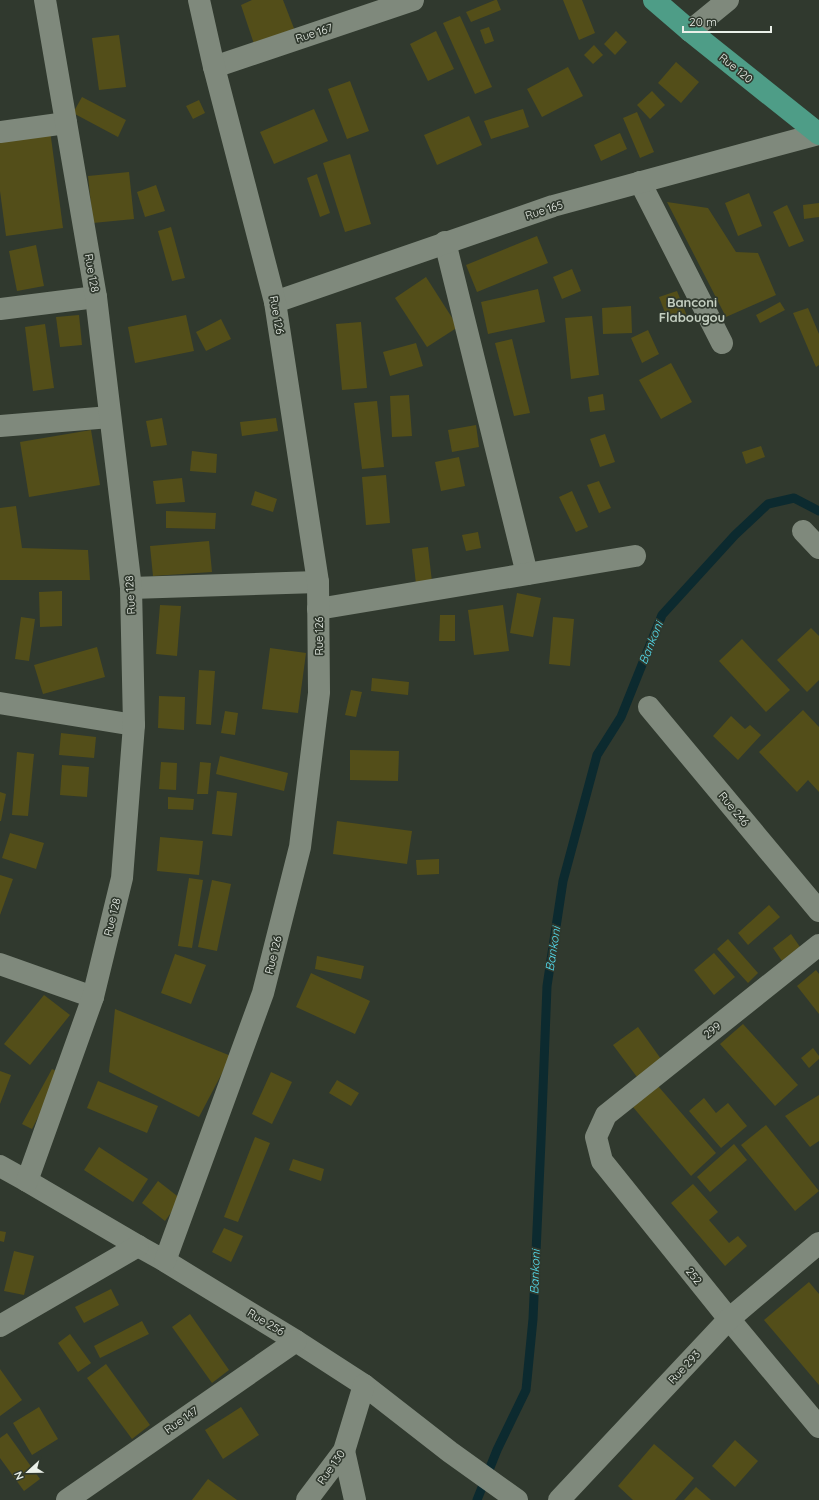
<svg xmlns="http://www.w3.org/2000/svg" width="819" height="1500" font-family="Quicksand,sans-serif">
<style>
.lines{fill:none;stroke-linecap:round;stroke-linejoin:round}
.stream{stroke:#0c2a2f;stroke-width:9}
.building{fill:#534e19}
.minor{stroke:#7f897c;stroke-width:22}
.major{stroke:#4e9d87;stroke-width:22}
.labels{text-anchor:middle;stroke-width:3.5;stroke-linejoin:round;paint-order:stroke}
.street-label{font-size:11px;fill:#eaf0e9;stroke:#30392e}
.water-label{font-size:12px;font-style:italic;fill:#54e0f3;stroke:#30392e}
.quarter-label{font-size:13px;font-weight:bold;fill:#c4cfc1;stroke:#30392e}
</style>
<rect width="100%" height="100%" fill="#30392e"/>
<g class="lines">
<!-- stream -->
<polyline class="stream" points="477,1500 497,1450 526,1390 533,1319 541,1141 547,986 563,881 597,755 621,717 662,615 735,535 768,504 794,498 819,511"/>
</g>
<!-- building -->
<g class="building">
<polygon points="252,0 283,0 295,31 255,47 241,5"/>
<polygon points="495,0 497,0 501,10 471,22 466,12"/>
<polygon points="563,0 582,0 595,33 579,40"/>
<polygon points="460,16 492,87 475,94 443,23"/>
<polygon points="489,27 494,41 485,44 480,30"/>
<polygon points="436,31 454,69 428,81 410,44"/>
<polygon points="616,31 627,42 615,55 604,44"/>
<polygon points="119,35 126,87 99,90 92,38"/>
<polygon points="594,45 603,55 593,64 584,55"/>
<polygon points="676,62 699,82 681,103 658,83"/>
<polygon points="568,67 583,96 542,117 527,89"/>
<polygon points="350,81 369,131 347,139 328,89"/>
<polygon points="652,91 665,105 650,119 637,105"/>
<polygon points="82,97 126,120 118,137 73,113"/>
<polygon points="199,100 205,113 193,119 186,106"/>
<polygon points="314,109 328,141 274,164 260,132"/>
<polygon points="523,109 529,127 491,139 484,121"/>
<polygon points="637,112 654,152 640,158 623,118"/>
<polygon points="469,116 482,145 437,165 424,135"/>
<polygon points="50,130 63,228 6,236 0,191 0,137"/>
<polygon points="620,133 627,149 601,161 594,145"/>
<polygon points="350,154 371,224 345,232 323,163"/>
<polygon points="129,172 134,219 93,223 88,176"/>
<polygon points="317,174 330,213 320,217 307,178"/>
<polygon points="156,185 165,211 145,217 137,192"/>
<polygon points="749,193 762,226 738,236 725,203"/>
<polygon points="667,202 708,208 736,252 758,253 776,295 726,317"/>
<polygon points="819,203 819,217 804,219 803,205"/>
<polygon points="787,205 804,241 789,247 773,212"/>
<polygon points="171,227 185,278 172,281 158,231"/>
<polygon points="537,236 548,263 477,292 466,265"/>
<polygon points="36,245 44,286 17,291 9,251"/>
<polygon points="572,269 581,291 562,299 553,277"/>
<polygon points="426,277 458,327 427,347 395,298"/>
<polygon points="538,289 545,322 488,334 481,302"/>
<polygon points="677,291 687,316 669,323 659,297"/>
<polygon points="780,302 785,310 760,323 756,315"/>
<polygon points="631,306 632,333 603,334 602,308"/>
<polygon points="808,308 819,334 819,365 816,367 793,313"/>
<polygon points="79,315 82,345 60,347 56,317"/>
<polygon points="186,315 194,351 135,363 128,327"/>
<polygon points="592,316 599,375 571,379 565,318"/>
<polygon points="221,319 231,339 206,351 196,332"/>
<polygon points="361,322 367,388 342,390 336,324"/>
<polygon points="45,324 54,388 33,391 25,327"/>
<polygon points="648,330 659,354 642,363 631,338"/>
<polygon points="512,339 530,413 514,416 495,343"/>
<polygon points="416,343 423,366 390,376 383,352"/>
<polygon points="671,363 692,402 661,419 639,380"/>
<polygon points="603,394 605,410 590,412 588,397"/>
<polygon points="409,395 412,436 392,437 390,396"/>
<polygon points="377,401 384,467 362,469 354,403"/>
<polygon points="162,418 167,445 151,447 146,421"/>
<polygon points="276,418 278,431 242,436 240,422"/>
<polygon points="476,425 479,447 452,452 448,430"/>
<polygon points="91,430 100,485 29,497 20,442"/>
<polygon points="605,434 615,462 600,467 590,439"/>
<polygon points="761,446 765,457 746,464 742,452"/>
<polygon points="192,451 217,454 216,473 190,471"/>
<polygon points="459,457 465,486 441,491 435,462"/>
<polygon points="386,475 390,523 366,525 362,477"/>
<polygon points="182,478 185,502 156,504 153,481"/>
<polygon points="599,481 611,508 599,513 587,485"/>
<polygon points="255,491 277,499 273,512 251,505"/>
<polygon points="572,491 588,527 576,532 559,497"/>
<polygon points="16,506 22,548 88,550 90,580 0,580 0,508"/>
<polygon points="166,511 216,513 215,529 166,528"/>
<polygon points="478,532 481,548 466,551 462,535"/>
<polygon points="209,541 212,572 153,576 150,546"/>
<polygon points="428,547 432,582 416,584 412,549"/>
<polygon points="62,591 62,626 40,627 39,592"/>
<polygon points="517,593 541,598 533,637 510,633"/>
<polygon points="160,605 181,606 177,656 156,654"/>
<polygon points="503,605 509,651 474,655 468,610"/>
<polygon points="440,615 455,615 455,641 439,641"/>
<polygon points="21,617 35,619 29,661 15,659"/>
<polygon points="553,617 574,619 570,666 549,664"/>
<polygon points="811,628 819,636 819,680 807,692 777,660"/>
<polygon points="742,639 790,690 766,712 719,661"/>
<polygon points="97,647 105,677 43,694 34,665"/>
<polygon points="270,648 306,653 298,713 262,709"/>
<polygon points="199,670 215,671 211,725 196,724"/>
<polygon points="372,678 409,682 408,695 371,691"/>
<polygon points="351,690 362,692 356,717 345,715"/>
<polygon points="159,696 185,697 184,730 158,728"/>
<polygon points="803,710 819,727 819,792 808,780 797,792 759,752"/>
<polygon points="225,711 238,713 235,735 221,733"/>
<polygon points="731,716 745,729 750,725 761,735 738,760 713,736"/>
<polygon points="61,733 96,737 94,758 59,755"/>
<polygon points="350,750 399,751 398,781 350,780"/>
<polygon points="17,752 34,754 28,816 12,815"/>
<polygon points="220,756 288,773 284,791 216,774"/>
<polygon points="161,762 177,763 176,790 159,789"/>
<polygon points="200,762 211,763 208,794 197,794"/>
<polygon points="62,765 89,767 87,797 60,795"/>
<polygon points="217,791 237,793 232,836 212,834"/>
<polygon points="0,792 6,794 1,821 0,821"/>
<polygon points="168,797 194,799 193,810 168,809"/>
<polygon points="337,821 412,831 407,864 333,854"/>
<polygon points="10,833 44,843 36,869 2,858"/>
<polygon points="160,837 203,841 199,875 157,871"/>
<polygon points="439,859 439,874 417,875 416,860"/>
<polygon points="0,875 13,879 0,915"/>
<polygon points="189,878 203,880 192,948 178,946"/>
<polygon points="212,880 231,884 217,951 198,947"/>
<polygon points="769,905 780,917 748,945 738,933"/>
<polygon points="791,934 800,947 782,961 773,948"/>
<polygon points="728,939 758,973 748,983 717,949"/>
<polygon points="714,953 735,977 714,995 694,970"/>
<polygon points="175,954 206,965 191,1004 161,993"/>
<polygon points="317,956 364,966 361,979 315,969"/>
<polygon points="816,970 819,974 819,1014 797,986"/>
<polygon points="311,973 370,1001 355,1034 296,1007"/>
<polygon points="44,995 70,1015 30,1065 4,1044"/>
<polygon points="115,1009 231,1056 199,1117 109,1072"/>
<polygon points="743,1024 798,1085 775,1106 720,1044"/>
<polygon points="638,1027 661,1059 637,1077 613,1045"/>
<polygon points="813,1048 819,1056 819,1059 809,1068 801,1058"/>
<polygon points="52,1069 61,1073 32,1129 22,1124"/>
<polygon points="0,1071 11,1075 0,1104"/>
<polygon points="271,1072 292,1082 272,1124 252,1114"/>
<polygon points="337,1080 359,1093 351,1106 329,1093"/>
<polygon points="98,1081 158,1106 147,1133 87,1108"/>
<polygon points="658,1086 716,1153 691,1176 633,1107"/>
<polygon points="819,1095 819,1141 810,1147 785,1116"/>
<polygon points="704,1098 716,1113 728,1103 747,1126 721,1148 689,1111"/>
<polygon points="766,1125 819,1191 795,1211 741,1145"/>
<polygon points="255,1137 270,1143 238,1222 224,1217"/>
<polygon points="734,1144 747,1160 710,1192 697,1177"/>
<polygon points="99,1147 148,1179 133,1202 84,1170"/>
<polygon points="293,1159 324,1169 321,1181 289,1170"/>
<polygon points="158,1181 181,1199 165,1221 142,1203"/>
<polygon points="693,1184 718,1212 709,1220 729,1243 738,1236 747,1246 725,1266 671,1203"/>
<polygon points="224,1228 243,1236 231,1262 212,1252"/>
<polygon points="0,1231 6,1232 4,1242 0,1241"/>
<polygon points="14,1251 34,1256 24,1295 4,1291"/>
<polygon points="809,1282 819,1294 819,1385 764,1320"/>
<polygon points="111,1289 119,1305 84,1323 75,1307"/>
<polygon points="190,1314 229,1370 212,1383 172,1327"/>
<polygon points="142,1321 149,1334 100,1358 94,1346"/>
<polygon points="70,1334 91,1363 78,1372 58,1343"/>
<polygon points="106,1364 150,1425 132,1439 87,1378"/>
<polygon points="0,1369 22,1400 0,1416"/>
<polygon points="39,1407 58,1439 32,1455 13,1423"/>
<polygon points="241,1407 259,1435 223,1459 205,1430"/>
<polygon points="7,1433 40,1479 24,1491 0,1458 0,1438"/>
<polygon points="735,1440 758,1461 735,1487 712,1466"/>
<polygon points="654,1444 694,1478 675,1500 633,1500 618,1486"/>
<polygon points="208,1479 237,1500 192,1500"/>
<polygon points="696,1487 711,1500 684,1500"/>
</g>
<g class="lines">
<!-- minor -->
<g class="minor">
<polyline points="690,31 728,0"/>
<polyline points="214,67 413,0"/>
<polyline points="0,132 66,123"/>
<polyline points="640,182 722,343"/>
<polyline points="445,242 527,574"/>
<polyline points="275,302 553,206 818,134"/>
<polyline points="0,309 96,297"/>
<polyline points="0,426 110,417"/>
<polyline points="803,531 819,548"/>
<polyline points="131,588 318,582"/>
<polyline points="318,609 635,556"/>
<polyline points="0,703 134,725"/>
<polyline points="649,707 819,911"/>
<polyline points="819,945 606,1115 596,1137 602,1161 729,1319 819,1427"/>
<polyline points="0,964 93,997"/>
<polyline points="0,1166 27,1181 138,1246 165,1261 296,1341 364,1385 450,1452 517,1500"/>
<polyline points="27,1181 93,997 122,878 134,725 131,588 96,297 45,0"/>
<polyline points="165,1261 263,993 300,847 319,693 318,582 275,302 214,67 199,0"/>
<polyline points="0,1326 138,1246"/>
<polyline points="344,1451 355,1500"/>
<polyline points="67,1500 296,1341"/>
<polyline points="307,1500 344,1451 364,1385"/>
<polyline points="559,1500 729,1319 819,1243"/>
</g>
<!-- major -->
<polyline class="major" points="654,0 690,31 819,134"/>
</g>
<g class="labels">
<!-- street labels -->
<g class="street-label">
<text transform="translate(314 33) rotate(-18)" y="4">Rue 167</text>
<text transform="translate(736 68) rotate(39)" y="4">Rue 120</text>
<text transform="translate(544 210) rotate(-18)" y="4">Rue 165</text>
<text transform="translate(92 273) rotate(80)" y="4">Rue 128</text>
<text transform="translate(277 315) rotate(80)" y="4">Rue 126</text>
<text transform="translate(130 595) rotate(-93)" y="4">Rue 128</text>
<text transform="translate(319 636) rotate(-90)" y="4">Rue 126</text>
<text transform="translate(734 809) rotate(50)" y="4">Rue 246</text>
<text transform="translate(112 917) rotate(-76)" y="4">Rue 128</text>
<text transform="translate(273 955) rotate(-76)" y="4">Rue 126</text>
<text transform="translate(712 1030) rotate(-39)" y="4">299</text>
<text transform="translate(694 1276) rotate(51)" y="4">252</text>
<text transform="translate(266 1322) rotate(31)" y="4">Rue 256</text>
<text transform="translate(684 1367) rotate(-47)" y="4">Rue 293</text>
<text transform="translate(181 1420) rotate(-35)" y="4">Rue 147</text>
<text transform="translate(331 1467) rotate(-55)" y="4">Rue 130</text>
</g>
<!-- water labels -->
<g class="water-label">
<text transform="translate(651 643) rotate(-68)" y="4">Bankoni</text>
<text transform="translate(553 949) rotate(-81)" y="4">Bankoni</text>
<text transform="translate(535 1272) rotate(-88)" y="4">Bankoni</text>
</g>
<!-- quarter labels -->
<g class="quarter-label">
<text x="692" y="307">Banconi<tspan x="692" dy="15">Flabougou</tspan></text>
</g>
</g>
<!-- north arrow -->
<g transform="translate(28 1472) rotate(248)" stroke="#30392e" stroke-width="3" paint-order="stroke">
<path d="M0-3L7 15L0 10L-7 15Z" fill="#eaf0e9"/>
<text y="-6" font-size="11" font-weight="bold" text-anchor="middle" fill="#eaf0e9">N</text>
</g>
<!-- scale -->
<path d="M683 26v6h88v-6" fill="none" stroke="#eaf0e9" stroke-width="2"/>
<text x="689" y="26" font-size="12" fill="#eaf0e9" stroke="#30392e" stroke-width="3" paint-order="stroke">20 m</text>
</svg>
